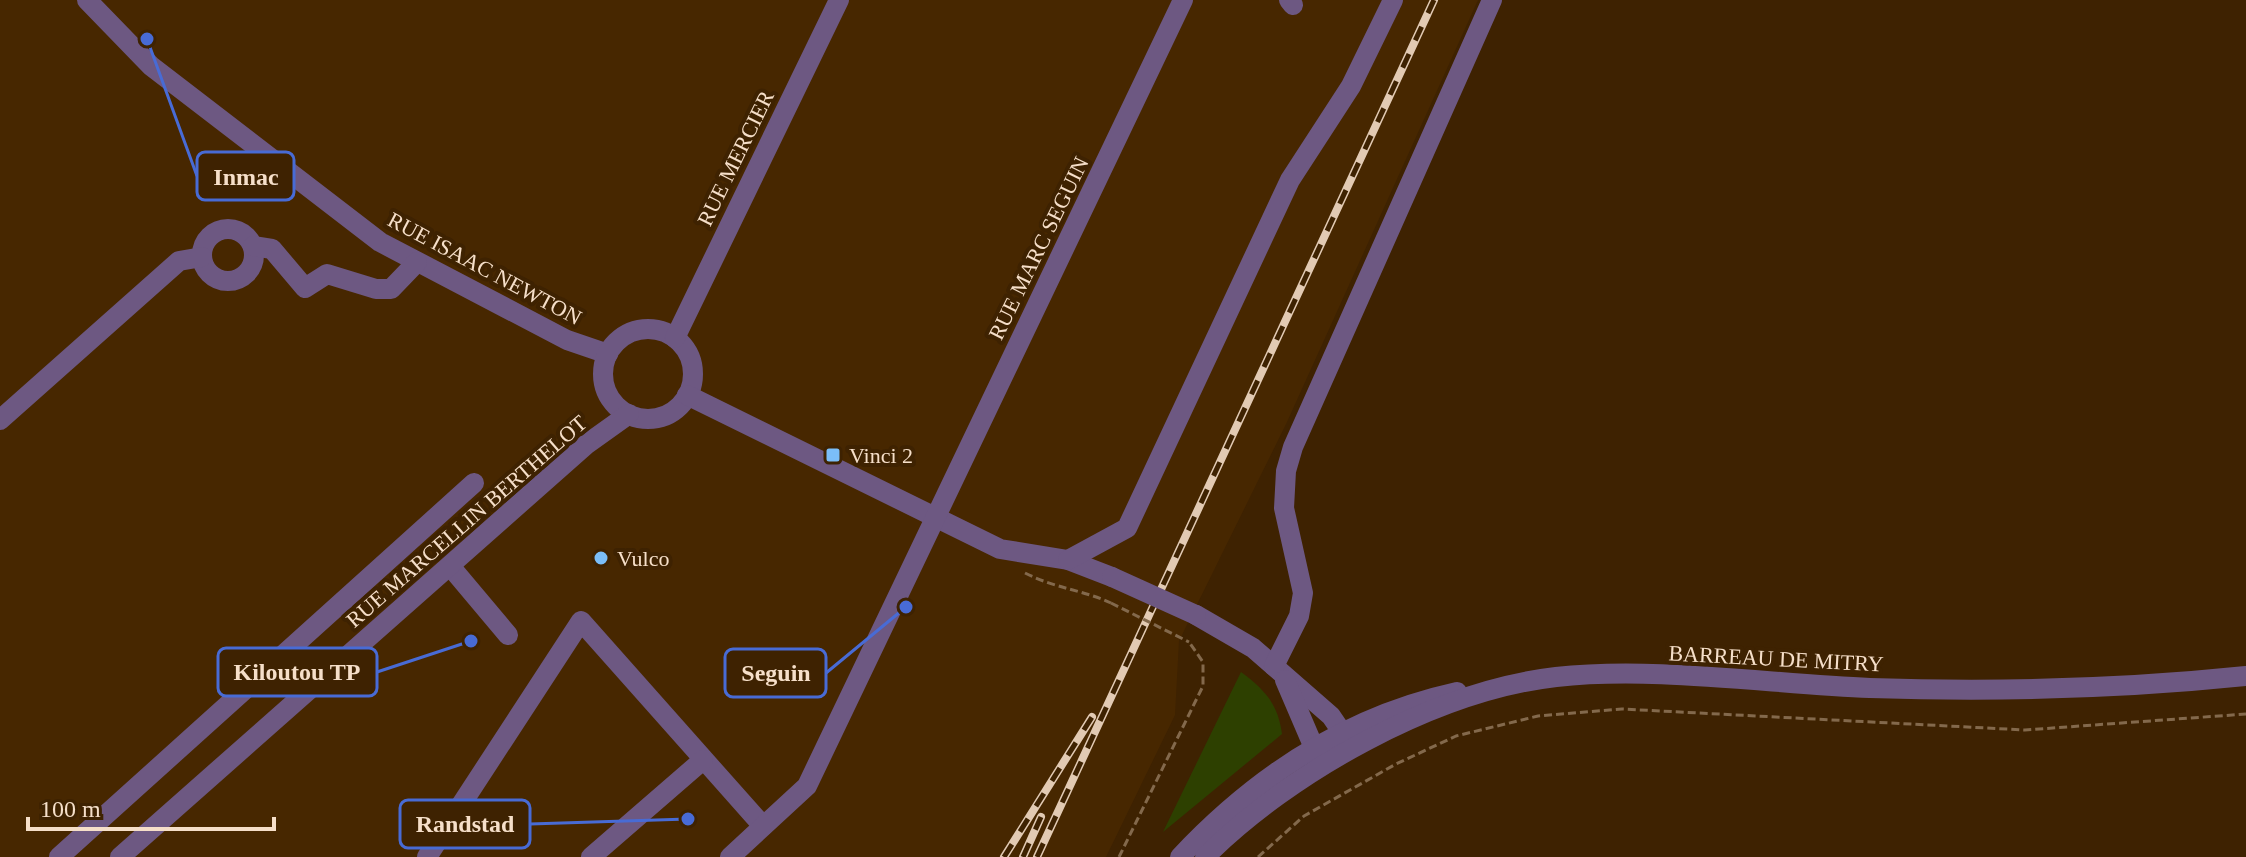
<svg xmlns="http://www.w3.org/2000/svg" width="2246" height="857" font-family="'Times New Roman',serif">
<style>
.built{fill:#472700}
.green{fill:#2d4000}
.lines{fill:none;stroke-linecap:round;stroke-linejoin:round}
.path{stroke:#83694c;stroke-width:3;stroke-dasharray:8 4;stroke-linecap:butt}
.minor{stroke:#6d5882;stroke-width:20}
.rail-casing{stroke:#e2cab3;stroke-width:8}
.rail{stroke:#3e2201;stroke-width:5;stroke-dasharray:15;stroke-linecap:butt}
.path-bridge{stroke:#83694c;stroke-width:3;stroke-dasharray:8 4;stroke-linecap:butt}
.minor-bridge{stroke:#6d5882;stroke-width:20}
.poi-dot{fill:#7bbef8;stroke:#3e2201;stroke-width:3}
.labels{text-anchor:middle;stroke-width:8;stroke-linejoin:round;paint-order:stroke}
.street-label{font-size:22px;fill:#f6dfc9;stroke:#3e2201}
.poi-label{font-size:22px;fill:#f6dfc9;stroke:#3e2201;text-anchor:start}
.leader{fill:none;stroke:#486bd5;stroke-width:3}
.callout-dot{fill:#486bd5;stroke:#3e2201;stroke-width:3}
.callout{fill:#3e2201;stroke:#486bd5;stroke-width:3}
.callout-label{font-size:24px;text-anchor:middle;font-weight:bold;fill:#f6dfc9}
</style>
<rect width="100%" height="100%" fill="#3e2201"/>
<!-- built -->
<polygon class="built" points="0,0 1478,0 1287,422 1179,641 1175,715 1106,857 0,857"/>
<!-- green -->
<path class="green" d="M1241 672C1265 690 1278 704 1282 734L1163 832Z"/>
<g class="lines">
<!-- path -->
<g class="path">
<path d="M1025 573C1057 589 1083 590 1111 603"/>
<polyline points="1119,857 1203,686 1203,662 1189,642"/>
<polyline points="1258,857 1304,816 1396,764 1456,736 1538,716 1622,709 2025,730 2246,714"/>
</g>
<!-- minor -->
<g class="minor">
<polyline points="87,0 151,66 380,242 567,340 608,354"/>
<polyline points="1289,0 1293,5"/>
<circle cx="228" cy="255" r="26"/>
<polyline points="253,246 272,249 305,288 327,274 376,289 391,289 417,262"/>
<circle cx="648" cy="374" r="45"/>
<polyline points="675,338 839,0"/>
<polyline points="687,395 1000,549 1068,560 1112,577"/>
<polyline points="0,420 179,261 202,257"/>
<polyline points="1068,560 1127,528 1290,180 1351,86 1393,0"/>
<polyline points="450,566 508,635"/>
<polyline points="1196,615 1253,648 1331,716 1348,741"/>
<polyline points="1274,666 1299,616 1303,593 1284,508 1286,471 1293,447 1492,0"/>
<polyline points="1285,680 1318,757"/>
<polyline points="59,857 474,483"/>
<polyline points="120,857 587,444 629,414"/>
<polyline points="427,857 581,621 763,826"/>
<polyline points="591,857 703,760"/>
<polyline points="730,857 807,786 1183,0"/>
<path d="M1180 857C1256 776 1347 716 1457 692"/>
<path d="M1205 857C1290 772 1435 691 1556 677 1653 666 1771 684 1870 688 1996 692 2121 689 2246 676"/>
</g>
<defs>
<g id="rail">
<polyline points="1004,857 1092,717"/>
<polyline points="1023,857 1041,817"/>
<polyline points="1037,857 1434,0"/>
</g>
</defs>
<!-- rail casing -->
<use href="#rail" class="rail-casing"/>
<!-- rail -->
<use href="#rail" class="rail"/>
<!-- path-bridge -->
<polyline class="path-bridge" points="1111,603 1189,642"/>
<!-- minor-bridge -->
<polyline class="minor-bridge" points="1112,577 1196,615"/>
</g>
<!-- markers -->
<g class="poi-dot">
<rect x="825" y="447" width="16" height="16" rx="4"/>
<circle cx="601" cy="558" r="8"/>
</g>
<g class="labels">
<!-- street labels -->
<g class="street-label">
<text transform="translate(735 158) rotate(-64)" y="8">RUE MERCIER</text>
<text transform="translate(1038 248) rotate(-64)" y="8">RUE MARC SEGUIN</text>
<text transform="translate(485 268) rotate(28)" y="8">RUE ISAAC NEWTON</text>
<text transform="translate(466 521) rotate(-41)" y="8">RUE MARCELLIN BERTHELOT</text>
<text transform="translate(1776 658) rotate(3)" y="8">BARREAU DE MITRY</text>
</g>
<!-- poi labels -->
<g class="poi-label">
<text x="849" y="463">Vinci 2</text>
<text x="617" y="566">Vulco</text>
</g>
</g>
<!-- callouts -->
<path class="leader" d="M147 39L197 176M471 641L377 672M906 607L826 673M688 819L530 824"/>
<g class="callout-dot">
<circle cx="147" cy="39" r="8"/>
<circle cx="471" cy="641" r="8"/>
<circle cx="906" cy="607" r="8"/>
<circle cx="688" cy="819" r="8"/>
</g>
<g class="callout">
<rect x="197" y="152" width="97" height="48" rx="8"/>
<rect x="218" y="648" width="159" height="48" rx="8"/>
<rect x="725" y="649" width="101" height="48" rx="8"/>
<rect x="400" y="800" width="130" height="48" rx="8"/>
</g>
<g class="callout-label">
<text x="246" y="185">Inmac</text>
<text x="297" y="680">Kiloutou TP</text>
<text x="776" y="681">Seguin</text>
<text x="465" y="832">Randstad</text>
</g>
<!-- scale -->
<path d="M28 817v12h246v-12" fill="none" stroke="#f6dfc9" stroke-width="4"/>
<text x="40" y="817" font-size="24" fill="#f6dfc9" stroke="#3e2201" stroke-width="6" paint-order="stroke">100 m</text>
</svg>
